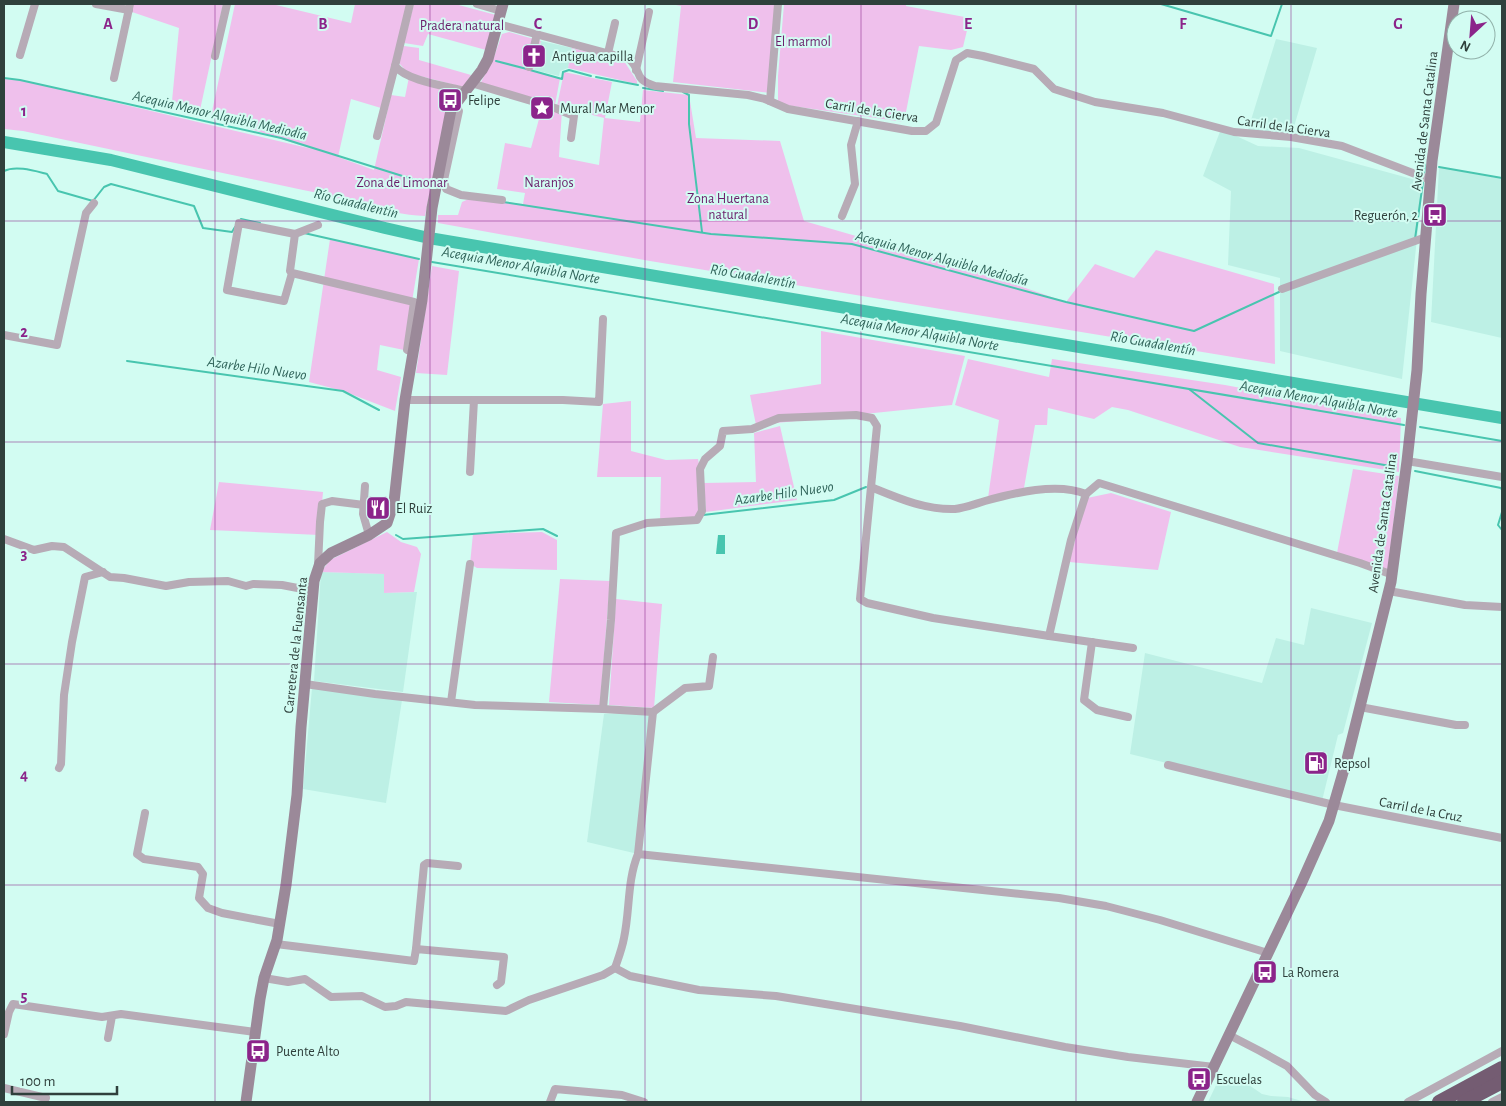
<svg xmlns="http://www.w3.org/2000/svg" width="1506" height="1106" font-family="'Alegreya Sans',sans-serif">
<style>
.built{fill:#bdf0e5}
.green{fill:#efc0ec}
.water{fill:#48c5af}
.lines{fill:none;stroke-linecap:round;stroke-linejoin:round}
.stream{stroke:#48c5af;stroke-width:2}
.river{stroke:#48c5af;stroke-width:12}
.minor{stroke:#b7abb6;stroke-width:8}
.secondary{stroke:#9b8999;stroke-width:11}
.motorway{stroke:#745c72;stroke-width:14}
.grid{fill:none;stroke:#8b248a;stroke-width:1;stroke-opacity:0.55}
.labels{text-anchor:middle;stroke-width:4;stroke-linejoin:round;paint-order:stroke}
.park-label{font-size:14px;fill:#6b1d6a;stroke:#d2fcf2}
.poi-label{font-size:14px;fill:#2f403c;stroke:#d2fcf2;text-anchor:start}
.street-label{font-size:14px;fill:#2f403c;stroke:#d2fcf2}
.water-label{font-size:15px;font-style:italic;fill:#2f6359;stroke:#d2fcf2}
.grid-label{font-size:16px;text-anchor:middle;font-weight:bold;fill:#8b248a;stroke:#d2fcf2;stroke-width:4;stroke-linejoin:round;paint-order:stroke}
</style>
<rect width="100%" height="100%" fill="#d2fcf2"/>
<!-- built -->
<g class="built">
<polygon points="1276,39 1317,48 1291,137 1247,133"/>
<polygon points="541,41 572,48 568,68 560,71 559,76 534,70"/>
<polygon points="1221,129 1258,146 1299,148 1423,182 1402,379 1280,351 1280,278 1228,265 1231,191 1203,176"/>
<polygon points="1439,167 1502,179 1502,338 1431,322"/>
<polygon points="321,572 384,574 384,593 417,592 403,692 314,681"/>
<polygon points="1311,608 1372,623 1343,733 1338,735 1322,801 1130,754 1145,653 1262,683 1276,638 1304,645"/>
<polygon points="312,688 402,700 386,803 303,789"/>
<polygon points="653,712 638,854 587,842 604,714"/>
<polygon points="1219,1079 1230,1081 1243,1081 1262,1094 1271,1096 1288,1097 1305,1102 1208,1102"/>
</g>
<!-- green -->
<g class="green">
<polygon points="133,4 223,4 200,110 172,101 179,28 132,12"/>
<path d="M235 4H272L351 23 355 4H407L381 108 351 99 338 157 374 170 391 95 405 97 409 77 457 93 447 111 425 216C383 214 344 198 303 190 210 170 116 151 23 131L4 129V79L20 80 312 149 211 116Z"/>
<polygon points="414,4 455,4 496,15 486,50 428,34 423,46 404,43"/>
<polygon points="671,4 775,4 771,93 673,82 681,6"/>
<polygon points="784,4 906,4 906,6 970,18 963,47 951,50 919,46 904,122 778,104 778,76"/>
<polygon points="509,32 541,41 533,71 560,78 555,105 480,84 494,57 502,34"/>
<polygon points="404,46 419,48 419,60 471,75 463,87 408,73 399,63"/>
<polygon points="572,48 624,61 637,81 637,84 568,68"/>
<polygon points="564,72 612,82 605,118 640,122 643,90 689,95 696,138 780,141 804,221 967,268 1066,302 1095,264 1134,278 1156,250 1274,284 1275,364 650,261 438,223 438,215 458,215 462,202 471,198 523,204 525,193 497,189 505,143 531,148 542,108 562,110 559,157 599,165 604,118 557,106"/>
<polygon points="330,239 419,259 404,350 380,345 377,370 401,377 395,411 343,391 309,382"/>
<polygon points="432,266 459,271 447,375 416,373"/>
<polygon points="821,331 965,356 952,405 756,425 750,395 821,384"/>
<polygon points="968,359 1049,377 1052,359 1225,385 1401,418 1399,472 1240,447 1128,410 1112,407 1094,419 1048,408 1047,425 1035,425 1024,488 988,498 999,420 955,405"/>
<polygon points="631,401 631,451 666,460 698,459 700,469 702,511 697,520 660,522 661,477 597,477 603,404"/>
<polygon points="780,426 797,500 706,512 704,483 756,482 754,433"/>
<polygon points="1353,469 1399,476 1388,570 1337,553"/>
<polygon points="219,482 323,492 319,535 210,530"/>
<polygon points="1111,493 1171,512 1158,570 1069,562 1087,498"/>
<polygon points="387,532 401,542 417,547 421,554 414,592 384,593 384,574 321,572 330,560"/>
<polygon points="542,532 557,540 557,570 477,568 470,564 473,534"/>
<polygon points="560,579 610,581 600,705 549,702"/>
<polygon points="616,599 662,604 654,708 609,705"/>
</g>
<!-- water -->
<polygon class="water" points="718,535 725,535 725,554 716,554"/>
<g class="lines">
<!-- stream -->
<g class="stream">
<polyline points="1161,4 1271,36 1282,4"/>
<polyline points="496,61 527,69"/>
<polyline points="530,70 562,79 563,72 569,70 591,76"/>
<polyline points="596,77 638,85"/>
<polyline points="4,78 20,80 281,138 428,184"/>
<polyline points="643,88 663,91"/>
<polyline points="683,92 689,95 689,124 702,232"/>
<polyline points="1439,167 1502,178"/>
<path d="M4 171C16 165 35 171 47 174L58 191 93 201 104 187 111 184 194 206 203 228 232 232 235 227"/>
<polyline points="1424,174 1425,164"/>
<polyline points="503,202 711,234 852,244 1066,302 1194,331 1279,292"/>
<polyline points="239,221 241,219 260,223"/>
<polyline points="304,233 419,259"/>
<polyline points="1415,239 1423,182"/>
<polyline points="432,262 1404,425"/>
<polyline points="127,361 343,391 379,410"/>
<polyline points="1189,389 1258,443 1396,467"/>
<polyline points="1420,427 1502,441"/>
<polyline points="1415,471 1501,488 1502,490"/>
<polyline points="1502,512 1498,525 1502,530"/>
<polyline points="703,515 834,500 866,487"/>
<polyline points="396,535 403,539 543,529 557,536"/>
</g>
<!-- river -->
<polyline class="river" points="4,142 111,160 385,228 429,238 1502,418"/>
<!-- minor -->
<g class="minor">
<polyline points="96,4 129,10"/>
<path d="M410 4 395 66C407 81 446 86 465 91"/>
<polyline points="477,4 501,11"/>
<path d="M498 24 629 59C643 71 632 79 655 86L748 95 765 99 788 109 912 131H926L936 123 956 60 967 53 983 56 1034 69 1054 89 1095 102 1163 113 1234 132 1291 137 1342 146 1431 180"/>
<polyline points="608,53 615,23"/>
<polyline points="20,55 35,4"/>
<polyline points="215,56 227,4"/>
<polyline points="529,67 537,34"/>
<polyline points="636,70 649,12"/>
<polyline points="114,78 130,4"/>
<polyline points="471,83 555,108 574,116 571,138"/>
<polyline points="770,101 778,4"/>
<polyline points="455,105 459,111 444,180 446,189 461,195 502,200"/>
<polyline points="377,136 395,66"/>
<polyline points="842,216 855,184 851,145 858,121"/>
<polyline points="318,225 295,234 290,271 292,273 414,302 407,350 413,352"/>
<polyline points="292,273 284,301 227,290 239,223 295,234"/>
<polyline points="1282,289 1426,237"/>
<polyline points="4,335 57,345 86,213 94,203"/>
<polyline points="405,400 563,400 599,402 603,319"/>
<polyline points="1407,461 1502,477"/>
<polyline points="470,472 474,400"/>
<polyline points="365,486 363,514 369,535"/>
<path d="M871 487C898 498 925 510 955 509 965 508 975 504 985 501 1014 493 1057 482 1086 494"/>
<polyline points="4,539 34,550 52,546 64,547 110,577 124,578 166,586 189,582 228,581 246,586 253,584 282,585 313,591"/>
<polyline points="318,565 320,522 322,504 332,501 364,505"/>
<polyline points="1389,591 1465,605 1502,607"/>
<polyline points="1049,636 933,618 867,603 860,599 877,426 872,418 856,415 779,418 752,429 723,431 720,446 705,459 700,469 702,511 697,520 647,523 616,533 611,620 603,709 653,712 638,854 1059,898 1106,906 1160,920 1268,953"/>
<polyline points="1092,642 1084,700 1097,710 1128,717"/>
<polyline points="1133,648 1049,636 1071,540 1086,494 1099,483 1360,563 1393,575"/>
<polyline points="305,684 375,694 475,705 603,709"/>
<polyline points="451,702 470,564"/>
<polyline points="1360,707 1456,725 1465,725"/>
<polyline points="653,712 685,688 709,686 713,657"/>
<polyline points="1168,765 1334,805 1502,838"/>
<polyline points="59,768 61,764 64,695 72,642 85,577 103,572"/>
<polyline points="145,813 137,854 144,859 198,867 203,874 199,898 208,908 222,913 280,924"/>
<polyline points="276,944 414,961 416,949 504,957 501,982 497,985"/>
<polyline points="416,949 424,865 427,863 458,866"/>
<polyline points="615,968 630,976 699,990 776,996 960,1026 1065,1047 1128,1057 1214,1067"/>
<path d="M264 978 288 982 305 979 331 997 362 996 385 1007 396 1006 406 1002 506 1011 529 1000 603 975 615 968C618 959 622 949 624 938 630 910 627 881 638 854"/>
<polyline points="4,1034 9,1012 13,1004 102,1017 121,1014 255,1032"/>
<polyline points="1229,1035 1260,1051 1287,1066 1315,1095 1326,1102"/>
<polyline points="108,1038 112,1016"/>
<polyline points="4,1088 46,1098"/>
<polyline points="550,1102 555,1089 622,1095 644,1102"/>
<polyline points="1408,1102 1502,1051"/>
<polyline points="1492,1102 1502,1097"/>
</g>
<!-- secondary -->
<g class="secondary">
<polyline points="246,1102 260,999 264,978 277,940 286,885 297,795 301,727 314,581 320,563 331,553 369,535 387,523 394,502 405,400 422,300 432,208 451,110 482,70 488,59 503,4"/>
<polyline points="1197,1102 1301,884 1329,821 1347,759 1391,582 1407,461 1417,370 1421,294 1432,161 1454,4"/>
</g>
<!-- motorway -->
<g class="motorway">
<polyline points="1439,1102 1502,1068"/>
<polyline points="1464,1102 1502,1082"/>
</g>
</g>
<!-- grid -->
<path class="grid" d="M215 4V1102M430 4V1102M645 4V1102M861 4V1102M1076 4V1102M1291 4V1102M4 221H1502M4 442H1502M4 664H1502M4 885H1502"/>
<!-- icons -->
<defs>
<symbol id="church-square" viewBox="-11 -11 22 22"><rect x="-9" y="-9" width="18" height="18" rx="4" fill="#8b248a" stroke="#d2fcf2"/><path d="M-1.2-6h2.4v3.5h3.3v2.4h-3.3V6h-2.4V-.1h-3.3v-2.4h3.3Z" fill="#fff"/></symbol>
<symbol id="bus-square" viewBox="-11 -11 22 22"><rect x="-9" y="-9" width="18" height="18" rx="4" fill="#8b248a" stroke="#d2fcf2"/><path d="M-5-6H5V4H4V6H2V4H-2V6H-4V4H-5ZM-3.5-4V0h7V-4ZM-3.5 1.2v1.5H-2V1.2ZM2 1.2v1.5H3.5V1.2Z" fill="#fff"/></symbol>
<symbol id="sight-square" viewBox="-11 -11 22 22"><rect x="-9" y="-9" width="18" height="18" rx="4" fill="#8b248a" stroke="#d2fcf2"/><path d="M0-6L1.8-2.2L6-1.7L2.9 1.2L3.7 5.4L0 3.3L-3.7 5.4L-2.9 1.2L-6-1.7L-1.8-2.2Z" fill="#fff"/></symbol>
<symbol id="restaurant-square" viewBox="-11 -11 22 22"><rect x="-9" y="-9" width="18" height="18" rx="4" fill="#8b248a" stroke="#d2fcf2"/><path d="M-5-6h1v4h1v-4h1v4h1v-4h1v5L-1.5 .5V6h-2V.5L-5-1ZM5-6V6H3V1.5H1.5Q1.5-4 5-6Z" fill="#fff"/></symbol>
<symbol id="fuel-square" viewBox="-11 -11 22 22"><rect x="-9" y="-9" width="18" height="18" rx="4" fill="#8b248a" stroke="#d2fcf2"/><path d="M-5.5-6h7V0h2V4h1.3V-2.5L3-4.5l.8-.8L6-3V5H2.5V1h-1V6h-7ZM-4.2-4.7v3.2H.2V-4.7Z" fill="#fff"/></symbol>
</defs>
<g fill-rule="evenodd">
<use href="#church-square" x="520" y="42" width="28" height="28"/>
<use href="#bus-square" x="436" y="86" width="28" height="28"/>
<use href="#sight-square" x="528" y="94" width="28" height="28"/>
<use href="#bus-square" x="1421" y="201" width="28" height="28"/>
<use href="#restaurant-square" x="364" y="494" width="28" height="28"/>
<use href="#fuel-square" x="1302" y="749" width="28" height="28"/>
<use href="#bus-square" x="1251" y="958" width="28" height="28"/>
<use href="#bus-square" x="244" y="1037" width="28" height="28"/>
<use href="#bus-square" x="1185" y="1065" width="28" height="28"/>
</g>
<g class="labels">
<!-- park labels -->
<g class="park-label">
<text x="462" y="30">Pradera natural</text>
<text x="803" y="46">El marmol</text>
<text x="402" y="187">Zona de Limonar</text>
<text x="549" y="187">Naranjos</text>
<text x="728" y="203">Zona Huertana<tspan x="728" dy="16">natural</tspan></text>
</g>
<!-- poi labels -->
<g class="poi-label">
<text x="552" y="61">Antigua capilla</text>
<text x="468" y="105">Felipe</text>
<text x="560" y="113">Mural Mar Menor</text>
<text x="1418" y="220" text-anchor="end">Reguerón, 2</text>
<text x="396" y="513">El Ruiz</text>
<text x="1334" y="768">Repsol</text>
<text x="1282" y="977">La Romera</text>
<text x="276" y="1056">Puente Alto</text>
<text x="1216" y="1084">Escuelas</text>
</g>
<!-- street labels -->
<g class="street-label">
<text transform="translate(872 110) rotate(9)" y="5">Carril de la Cierva</text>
<text transform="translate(1424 121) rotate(-83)" y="5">Avenida de Santa Catalina</text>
<text transform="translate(1284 126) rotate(8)" y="5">Carril de la Cierva</text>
<text transform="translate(1382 523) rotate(-82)" y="5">Avenida de Santa Catalina</text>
<text transform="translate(295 645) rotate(-84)" y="5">Carretera de la Fuensanta</text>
<text transform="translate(1421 809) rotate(11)" y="5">Carril de la Cruz</text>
</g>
<!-- water labels -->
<g class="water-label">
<text transform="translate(220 115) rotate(13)" y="5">Acequia Menor Alquibla Mediodía</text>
<text transform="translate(356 203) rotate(14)" y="5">Río Guadalentín</text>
<text transform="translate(942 258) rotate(15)" y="5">Acequia Menor Alquibla Mediodía</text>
<text transform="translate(521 265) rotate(10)" y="5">Acequia Menor Alquibla Norte</text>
<text transform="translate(753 276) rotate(10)" y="5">Río Guadalentín</text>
<text transform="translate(920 332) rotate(10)" y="5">Acequia Menor Alquibla Norte</text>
<text transform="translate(1153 343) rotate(10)" y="5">Río Guadalentín</text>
<text transform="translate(257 368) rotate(8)" y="5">Azarbe Hilo Nuevo</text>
<text transform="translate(1319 399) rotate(10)" y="5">Acequia Menor Alquibla Norte</text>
<text transform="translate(784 493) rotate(-8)" y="5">Azarbe Hilo Nuevo</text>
</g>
</g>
<g class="grid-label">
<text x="108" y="29">A</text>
<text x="323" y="29">B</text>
<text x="538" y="29">C</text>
<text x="753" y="29">D</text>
<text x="968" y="29">E</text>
<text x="1183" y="29">F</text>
<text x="1398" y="29">G</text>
<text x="24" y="116">1</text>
<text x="24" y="337">2</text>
<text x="24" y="559">3</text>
<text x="24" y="780">4</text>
<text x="24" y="1001">5</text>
</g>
<!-- border -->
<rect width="1506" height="1106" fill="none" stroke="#2f403c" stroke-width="10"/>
<!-- north arrow -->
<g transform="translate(1471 35) rotate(206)"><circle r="24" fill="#d2fcf2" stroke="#91b1a9"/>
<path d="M0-4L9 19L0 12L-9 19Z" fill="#8b248a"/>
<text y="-8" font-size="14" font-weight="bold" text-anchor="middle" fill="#2f403c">N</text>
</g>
<!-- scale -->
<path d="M12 1086v8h105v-8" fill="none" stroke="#2f403c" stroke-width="2.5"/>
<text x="20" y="1086" font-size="15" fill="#2f403c" stroke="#d2fcf2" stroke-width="4" paint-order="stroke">100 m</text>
</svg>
